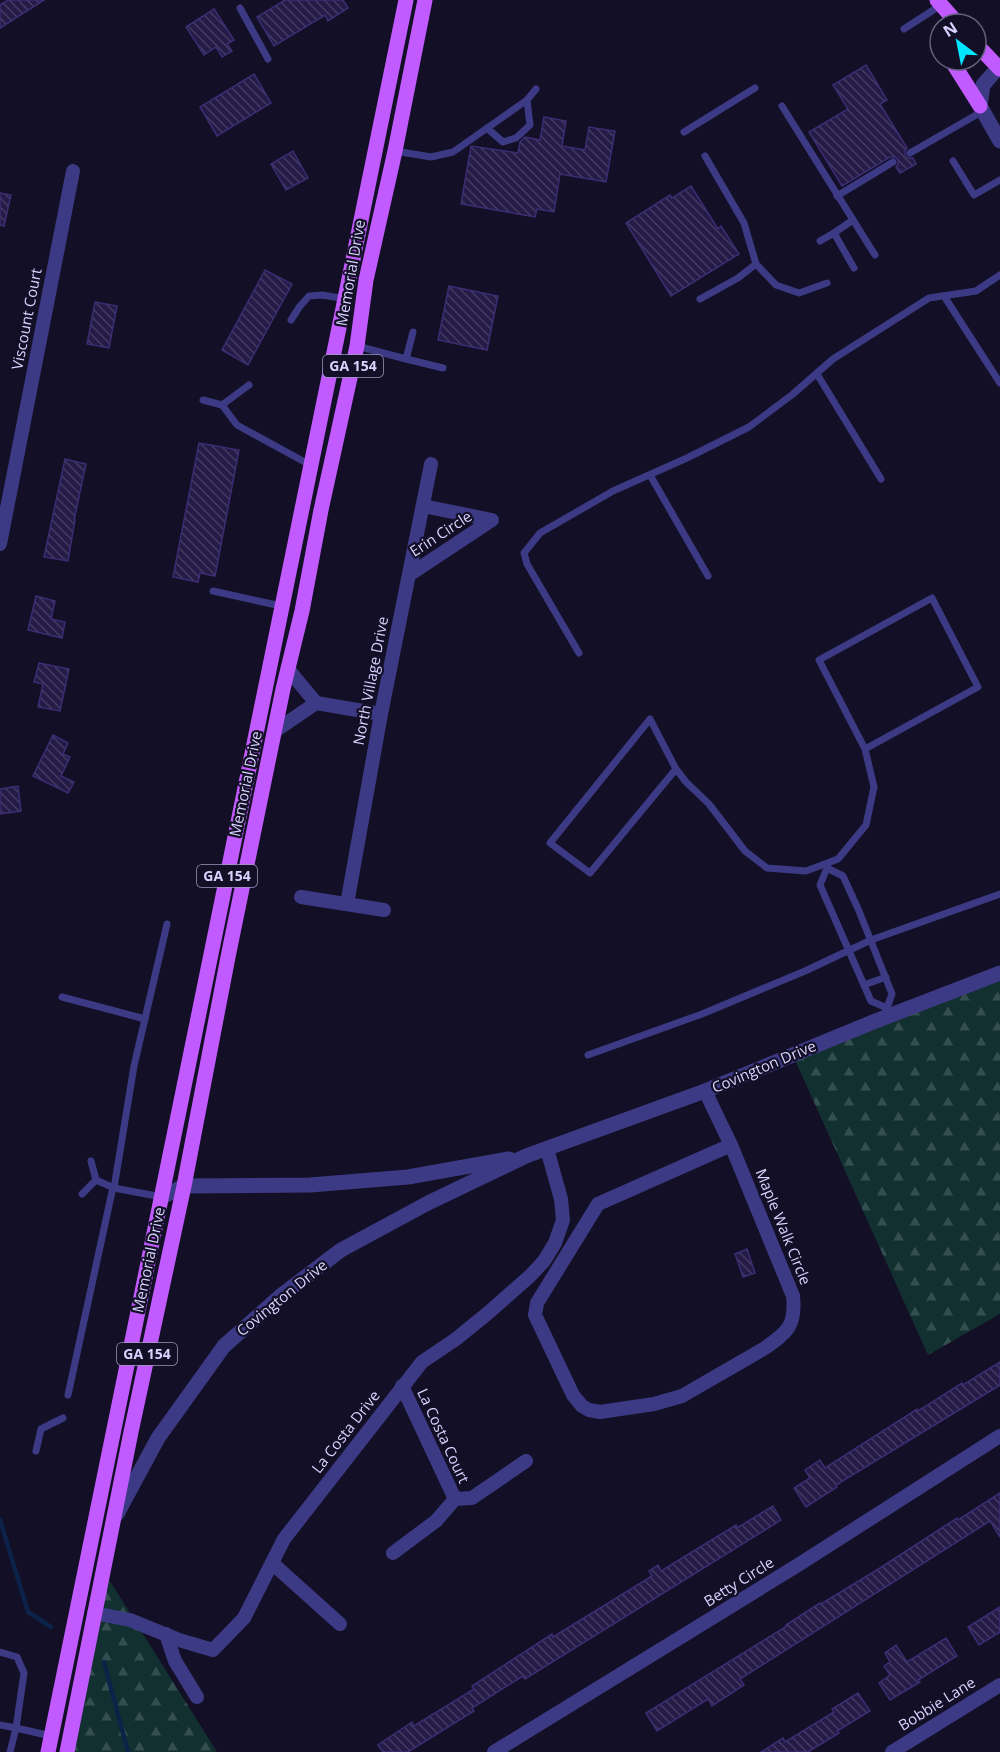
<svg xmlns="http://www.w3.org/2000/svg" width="1000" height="1752" font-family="'Open Sans',sans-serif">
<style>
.forest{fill:url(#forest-firs)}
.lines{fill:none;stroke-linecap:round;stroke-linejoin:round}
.stream{stroke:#0c2248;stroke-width:4.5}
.building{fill:url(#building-back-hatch);stroke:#3b2d73;stroke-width:1.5}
.service{stroke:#3d3a85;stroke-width:7}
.minor{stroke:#3d3a85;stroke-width:14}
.tertiary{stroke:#3d3a85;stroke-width:15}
.primary{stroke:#c25bff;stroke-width:15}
.labels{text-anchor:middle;stroke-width:4.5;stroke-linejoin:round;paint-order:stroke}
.shield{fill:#130f26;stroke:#9e99be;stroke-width:1.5}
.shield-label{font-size:14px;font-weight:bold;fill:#d9d4ff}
.street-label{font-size:15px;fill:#d9d4ff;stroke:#130f26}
</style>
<defs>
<pattern id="forest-firs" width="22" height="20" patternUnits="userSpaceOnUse" patternTransform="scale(1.5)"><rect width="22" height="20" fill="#12302f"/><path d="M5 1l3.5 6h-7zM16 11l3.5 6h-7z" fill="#344d4e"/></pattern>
<pattern id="building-back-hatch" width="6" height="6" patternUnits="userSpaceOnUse" patternTransform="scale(1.5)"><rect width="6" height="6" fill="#241b47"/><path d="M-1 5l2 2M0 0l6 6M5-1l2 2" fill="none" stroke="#433b63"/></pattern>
</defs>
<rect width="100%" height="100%" fill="#130f26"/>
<!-- forest -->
<g class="forest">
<polygon points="1000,969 1000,1314 928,1355 791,1051"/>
<polygon points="98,1562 217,1752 60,1752"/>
</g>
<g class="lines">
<!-- stream -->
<g class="stream">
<polyline points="0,1520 28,1612 51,1627"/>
<polyline points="104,1662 128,1752"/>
</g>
</g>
<!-- building -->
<g class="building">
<polygon points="8,0 44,0 0,28 0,5"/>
<polygon points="285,0 343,0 348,8 328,21 325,15 274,46 257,17"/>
<polygon points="214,9 234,40 227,44 232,51 222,57 216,47 204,55 186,27"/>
<polygon points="866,65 887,100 880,104 907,148 905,151 905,155 908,158 913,158 916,164 900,173 896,167 898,164 898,160 895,157 890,157 842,186 809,132 848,109 833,85"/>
<polygon points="254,74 271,103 217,136 200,107"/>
<polygon points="544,117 566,121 562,146 585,150 589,127 615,131 606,182 560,174 554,212 537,209 535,217 461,204 471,146 518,153 520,142 525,137 540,140"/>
<polygon points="293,151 308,178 286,190 271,164"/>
<polygon points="691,186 718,229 721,226 739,254 671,296 626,223 670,195 672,198"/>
<polygon points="0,193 11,195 4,226 0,225"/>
<polygon points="265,270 292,284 248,365 222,350"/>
<polygon points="449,286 498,296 487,350 438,340"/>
<polygon points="95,302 117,306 109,348 87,344"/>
<polygon points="199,443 239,450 215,576 200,573 198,582 173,577"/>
<polygon points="65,459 86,464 74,520 75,520 68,561 44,557"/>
<polygon points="36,596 55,601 51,619 65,622 62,638 28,630"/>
<polygon points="39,663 69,669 60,711 38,707 43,684 34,682"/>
<polygon points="53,735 68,743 63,754 70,757 61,776 74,782 68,793 33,776"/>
<polygon points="18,786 21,811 0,814 0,789"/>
<polygon points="747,1249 755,1273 743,1277 735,1254"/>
<polygon points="1000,1362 1000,1385 836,1485 837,1487 806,1507 794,1488 810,1478 805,1470 820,1460 825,1468 917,1409 918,1411 962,1383 963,1385"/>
<polygon points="1000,1493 1000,1537 990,1521 740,1679 744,1685 712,1706 708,1699 657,1731 646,1713 787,1626 786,1625 820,1603 821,1604 880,1568 957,1518 958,1520"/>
<polygon points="773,1506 781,1520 525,1679 523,1676 472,1708 474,1711 408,1752 383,1752 378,1745 412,1722 414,1726 474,1689 472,1686 552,1634 553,1637 652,1576 649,1571 658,1565 661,1571 736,1525 737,1528"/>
<polygon points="1000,1607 1000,1632 979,1645 968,1627"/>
<polygon points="946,1638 957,1656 918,1680 920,1682 890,1700 879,1683 890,1675 884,1666 890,1662 885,1653 896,1645 907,1662"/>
<polygon points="858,1693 870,1711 837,1731 839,1733 808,1752 761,1752 783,1738 785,1742 834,1712 832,1709"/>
</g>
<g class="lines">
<!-- service -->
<g class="service">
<polyline points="240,8 268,59"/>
<polyline points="904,29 941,5"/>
<polyline points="782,106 875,255"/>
<polyline points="487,128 503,142 516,138 530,125 527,100"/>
<polyline points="684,132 755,88"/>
<polyline points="395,151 431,157 453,152 527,100 536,89"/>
<polyline points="910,153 983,111"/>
<polyline points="705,156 744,223 756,264 776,285 799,293 827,283"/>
<polyline points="953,161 974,195 1000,180"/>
<polyline points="837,196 893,162"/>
<polyline points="853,220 834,233 854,268"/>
<polyline points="820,241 834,233"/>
<polyline points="944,296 1000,383"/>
<polyline points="700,299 738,278 756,264"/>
<polyline points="291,320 300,306 309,296 322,295 346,299"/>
<polyline points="357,346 406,359 413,332"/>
<polyline points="406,359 443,368"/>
<polyline points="817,374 881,479"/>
<polyline points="249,385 222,405 237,425 312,466"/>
<polyline points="203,400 222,405"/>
<polyline points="650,475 708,576"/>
<polyline points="213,591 281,606"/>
<polyline points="579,653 527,564 524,553 540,533 613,491 687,458 749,427 793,394 833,359 929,298 976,291 1000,275"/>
<polyline points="865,749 819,660 932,598 978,687 865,749 874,787 866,825 838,859 825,864 827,868 820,885 871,1001 887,1008"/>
<polyline points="676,769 590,873 550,843 650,719 676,769 686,782 709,804 745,851 767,868 806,871 825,864"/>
<polyline points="827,868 843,876 859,911 892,994 887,1008 889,1012"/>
<polyline points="864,985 886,977"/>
<polyline points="62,997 145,1019"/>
<polyline points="588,1055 702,1014 805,971 871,940 1000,894"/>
<polyline points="91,1161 96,1180"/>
<polyline points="114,1188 134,1066 167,924"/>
<polyline points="82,1194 96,1180 114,1188 162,1197"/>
<polyline points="68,1395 113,1187"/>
<polyline points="36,1451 41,1429 63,1418"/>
<polyline points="0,1652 17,1657 24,1673 16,1728 51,1736"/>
<polyline points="0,1725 16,1728 10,1752"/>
</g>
<!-- minor -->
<g class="minor">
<polyline points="0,544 73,171"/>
<polyline points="409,575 492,520 423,506"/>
<polyline points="288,669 316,703 381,714"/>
<polyline points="275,731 316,703"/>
<polyline points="301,897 384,910"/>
<polyline points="347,904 381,714 431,464"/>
<polyline points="705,1091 731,1145"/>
<path d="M731 1145 793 1296C796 1325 788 1332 765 1348L682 1396 654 1404 600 1412 589 1410 582 1406 573 1395 535 1315 537 1303 598 1204Z"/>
<polyline points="402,1386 455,1499"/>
<polyline points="393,1553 436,1521 455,1499 472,1498 526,1461"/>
<polyline points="272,1563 340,1624"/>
<polyline points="94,1613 130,1620 179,1640 213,1650 244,1618 284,1539 422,1362 456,1339 488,1313 530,1276 544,1261 555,1243 563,1220 561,1199 547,1149"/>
<polyline points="166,1634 175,1661 197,1697"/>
<polyline points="494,1752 798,1565 1000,1436"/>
<polyline points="892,1752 1000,1685"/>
</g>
<!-- tertiary -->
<g class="tertiary">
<polyline points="998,68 983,85 980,106 1000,141"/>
<polyline points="162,1197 184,1186 310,1185 408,1177 509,1159"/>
<polyline points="117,1514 158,1438 224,1346 283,1294 341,1250 428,1203 526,1156 705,1091 873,1022 1000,973"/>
</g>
<!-- primary -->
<g class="primary">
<polyline points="937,0 958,24"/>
<polyline points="976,44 1000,69"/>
<polyline points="951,60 980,106"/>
<polyline points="48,1752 406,0"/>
<polyline points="67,1752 131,1432 184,1186 228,957 283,689 302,611 321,510 357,346 366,280 395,151 425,0"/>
</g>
</g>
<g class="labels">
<!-- shield labels -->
<g class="shield">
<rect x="323" y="355" width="60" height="22" rx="4.5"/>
<rect x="197" y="865" width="60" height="22" rx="4.5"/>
<rect x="117" y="1343" width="60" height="22" rx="4.5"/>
</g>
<g class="shield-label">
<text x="353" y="371">GA 154</text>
<text x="227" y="881">GA 154</text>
<text x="147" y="1359">GA 154</text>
</g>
<!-- street labels -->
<g class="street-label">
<text transform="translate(351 273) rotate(-80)" y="5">Memorial Drive</text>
<text transform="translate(27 319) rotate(-79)" y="5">Viscount Court</text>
<text transform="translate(441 534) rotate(-33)" y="5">Erin Circle</text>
<text transform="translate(371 681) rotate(-79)" y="5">North Village Drive</text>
<text transform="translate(246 784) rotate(-78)" y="5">Memorial Drive</text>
<text transform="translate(764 1067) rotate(-23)" y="5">Covington Drive</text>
<text transform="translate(783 1227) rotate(68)" y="5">Maple Walk Circle</text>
<text transform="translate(149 1260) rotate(-78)" y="5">Memorial Drive</text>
<text transform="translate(282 1298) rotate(-39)" y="5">Covington Drive</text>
<text transform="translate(346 1432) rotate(-52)" y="5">La Costa Drive</text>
<text transform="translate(443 1436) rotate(65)" y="5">La Costa Court</text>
<text transform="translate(739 1582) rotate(-32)" y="5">Betty Circle</text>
<text transform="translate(937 1704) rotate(-32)" y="5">Bobbie Lane</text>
</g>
</g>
<!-- north arrow -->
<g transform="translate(958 42) rotate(328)"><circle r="28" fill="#130f26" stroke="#625e7d" stroke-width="1.5"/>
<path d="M0-4.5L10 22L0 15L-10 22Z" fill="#00e5ff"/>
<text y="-9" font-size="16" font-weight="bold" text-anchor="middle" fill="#d9d4ff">N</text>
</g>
</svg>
